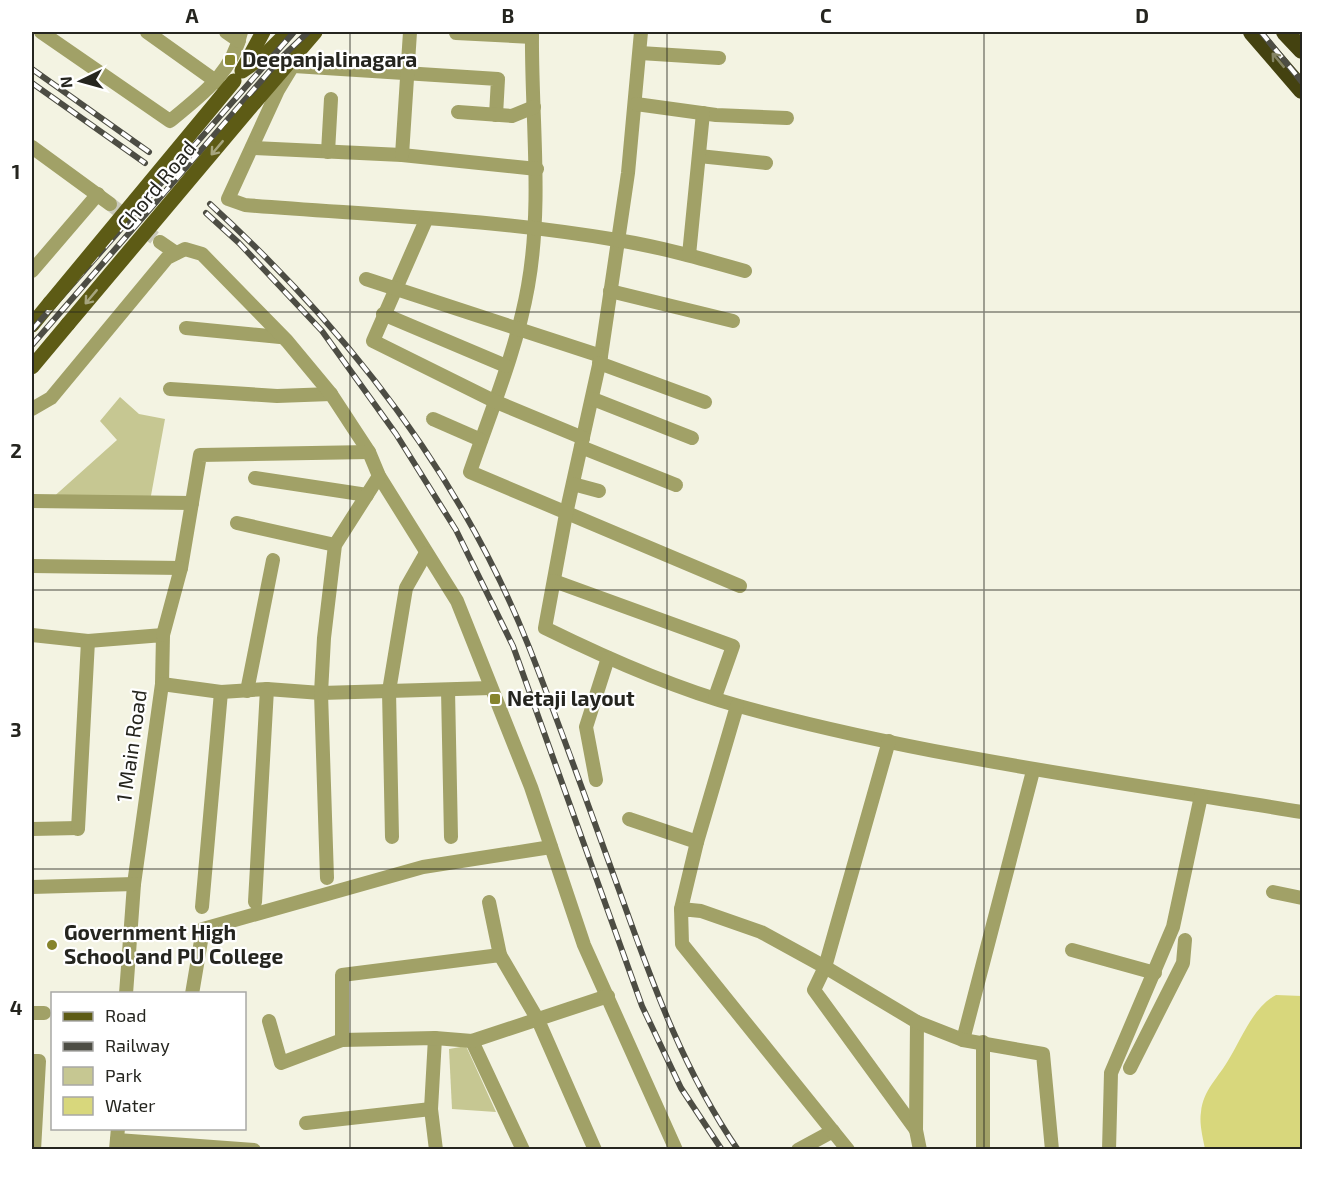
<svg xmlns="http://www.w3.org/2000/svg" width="1334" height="1181" font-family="'Exo 2',sans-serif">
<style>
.green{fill:#c6c792}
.water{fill:#d8d77c}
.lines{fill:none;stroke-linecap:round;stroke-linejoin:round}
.minor-tunnel{stroke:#cacabb;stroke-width:14;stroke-dasharray:14 7;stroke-linecap:butt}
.minor{stroke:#a1a167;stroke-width:14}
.major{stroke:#5d5b15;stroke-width:15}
.highway{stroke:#444210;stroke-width:18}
.rail-casing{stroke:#4d4d44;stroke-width:6}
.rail{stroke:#fff;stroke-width:4;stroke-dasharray:11;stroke-linecap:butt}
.major-bridge{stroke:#5d5b15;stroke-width:15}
.oneway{stroke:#858464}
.oneway2{stroke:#a6a57e}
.grid{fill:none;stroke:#25251f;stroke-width:1.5;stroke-opacity:0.55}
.poi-dot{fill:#86842d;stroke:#fff;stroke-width:2}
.labels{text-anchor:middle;stroke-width:4.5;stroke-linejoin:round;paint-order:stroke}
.poi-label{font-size:21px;font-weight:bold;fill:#25251f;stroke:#fff;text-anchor:start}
.street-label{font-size:21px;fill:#25251f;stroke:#fff}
.neatline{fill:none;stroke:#25251f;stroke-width:2}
.grid-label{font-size:20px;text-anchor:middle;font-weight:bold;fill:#25251f}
</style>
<rect width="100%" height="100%" fill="#f3f3e2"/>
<!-- green -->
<g class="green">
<polygon points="120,397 139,414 165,419 150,501 50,500 117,440 100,421"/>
<polygon points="466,1046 496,1112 452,1109 449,1049"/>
</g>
<!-- water -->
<path class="water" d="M1276 995 1302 996V1149H1205C1203 1138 1199 1124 1201 1112 1203 1090 1219 1077 1229 1059 1242 1038 1253 1007 1276 995Z"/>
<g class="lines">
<!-- minor-tunnel -->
<polyline class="minor-tunnel" points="110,204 160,242"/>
<!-- minor -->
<g class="minor">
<path d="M41 32 170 121C201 95 232 74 241 32"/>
<polyline points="147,32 217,82"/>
<polyline points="226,32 239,41"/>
<path d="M532 32C531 116 543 201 528 286 517 349 491 411 470 472L740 586"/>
<path d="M641 32 628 173 601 356 566 514 545 628C606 658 673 688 739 706 924 757 1114 781 1302 812"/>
<polyline points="456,33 532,37"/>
<polyline points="640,53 719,58"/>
<path d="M298 57 278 90 228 199 245 205C369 215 495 219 617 240 661 247 703 259 745 271"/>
<polyline points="294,66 498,79 496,115"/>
<polyline points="636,104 716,115 787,118"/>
<polyline points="458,112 512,116 534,107"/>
<polyline points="32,147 110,204"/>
<polyline points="252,148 402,155 537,169"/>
<polyline points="328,152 331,99"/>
<polyline points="402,155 410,32"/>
<polyline points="699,156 766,163"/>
<polyline points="426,220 373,341 494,401 583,438"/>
<polyline points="160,242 176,253"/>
<polyline points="689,255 703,113"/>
<polyline points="32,271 98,194"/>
<polyline points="366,279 601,356"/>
<polyline points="610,291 733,321"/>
<polyline points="383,314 506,366"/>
<polyline points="186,328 280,337"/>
<polyline points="599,363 705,402"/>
<polyline points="170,389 277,396 331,394"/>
<polyline points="593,399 692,438"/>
<polyline points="32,409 51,398 167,258 185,249 202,254 287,341 331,394 369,452 379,476 457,601 531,787 584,945 676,1150"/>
<polyline points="433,419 481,440"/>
<polyline points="581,447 676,485"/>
<polyline points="255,478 367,495"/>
<polyline points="573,484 599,491"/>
<polyline points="32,501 192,503"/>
<polyline points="237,523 335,545"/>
<polyline points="32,566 181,568 200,455 369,452"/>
<polyline points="554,581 733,646 715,697"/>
<polyline points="32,635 88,641 163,635 162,684 134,884 126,994"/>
<polyline points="163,635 181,568"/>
<polyline points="162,684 221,692 267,689 321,693 491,688"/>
<polyline points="448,690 451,837"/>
<polyline points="247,691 273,560"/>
<polyline points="889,741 825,967 814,990 916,1130"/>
<polyline points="596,780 586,727 608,658"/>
<polyline points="629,819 697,842"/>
<polyline points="32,829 78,828"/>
<polyline points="78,829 88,641"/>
<polyline points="392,837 389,691 406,588 426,553"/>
<polyline points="327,878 321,693 324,638 335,545 379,476"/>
<polyline points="32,887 134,884"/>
<polyline points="1273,892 1302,898"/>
<polyline points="255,902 267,689"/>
<polyline points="489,902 500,955"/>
<polyline points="202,907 221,692"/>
<polyline points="681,909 697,842 737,706"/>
<polyline points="1072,950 1155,973"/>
<polyline points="192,994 203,929 423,867 551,847"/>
<polyline points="32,1013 44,1013"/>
<polyline points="269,1021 281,1063 342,1040"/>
<polyline points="917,1022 916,1130 920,1150"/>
<polyline points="435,1038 431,1109 436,1150"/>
<polyline points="963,1040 1033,771"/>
<polyline points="472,1041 523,1150"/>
<polyline points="32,1061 39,1061 34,1150"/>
<polyline points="1130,1068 1183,963 1185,940"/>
<polyline points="306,1123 431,1109"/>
<polyline points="117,1140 254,1150"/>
<polyline points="116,1150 118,1128"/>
<polyline points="595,1150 538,1020 500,955 342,975 342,1040 435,1038 472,1041 608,996"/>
<polyline points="798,1150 833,1131"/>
<polyline points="848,1150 682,944 681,909 701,911 761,932 825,967 917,1022 963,1040 1043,1054 1052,1150"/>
<polyline points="983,1150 983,1042"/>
<polyline points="1109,1150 1111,1073 1173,927 1201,796"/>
</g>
<!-- major -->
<g class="major">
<polyline points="243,69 263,32"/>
<polyline points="242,71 265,55 288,32"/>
<polyline points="254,103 315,32"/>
<polyline points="32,325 50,303"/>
<polyline points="32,367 68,324"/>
</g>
<!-- highway -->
<g class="highway">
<polyline points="1252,32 1302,90"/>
<polyline points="1285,32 1302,50"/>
</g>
<defs>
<g id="rail">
<polyline points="1261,32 1302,82"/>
<polyline points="32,69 149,152"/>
<polyline points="32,83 145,163"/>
<path d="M210 204C346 328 461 475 529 647 562 731 592 816 623 901 654 988 685 1073 738 1150"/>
<polyline points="206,213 239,243 322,331 396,434 456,530 513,646 642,1006 681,1088 722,1150"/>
<polyline points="32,330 294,32"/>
<polyline points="32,345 281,58 308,32"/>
</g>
</defs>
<!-- rail casing -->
<use href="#rail" class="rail-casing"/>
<!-- rail -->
<use href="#rail" class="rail"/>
<!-- major-bridge -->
<g class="major-bridge">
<polyline points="50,303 234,81"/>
<polyline points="68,324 254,103"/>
</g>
</g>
<!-- one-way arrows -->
<defs><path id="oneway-shaft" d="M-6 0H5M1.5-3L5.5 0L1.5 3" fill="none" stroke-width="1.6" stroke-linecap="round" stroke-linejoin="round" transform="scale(1.5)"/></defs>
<use class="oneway" href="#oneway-shaft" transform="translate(1278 60) rotate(-130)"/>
<g class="oneway2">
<use href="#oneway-shaft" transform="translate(217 148) rotate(130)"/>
<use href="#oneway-shaft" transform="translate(91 297) rotate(130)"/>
</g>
<!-- grid -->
<path class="grid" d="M350 32V1150M667 32V1150M984 32V1150M32 312H1302M32 590H1302M32 869H1302"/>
<!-- markers -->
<g class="poi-dot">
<rect x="224" y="54" width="12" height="12" rx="3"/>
<rect x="489" y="693" width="12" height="12" rx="3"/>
<circle cx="52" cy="945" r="6"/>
</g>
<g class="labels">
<!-- poi labels -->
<g class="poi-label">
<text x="242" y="67">Deepanjalinagara</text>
<text x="507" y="706">Netaji layout</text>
<text x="64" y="940">Government High<tspan x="64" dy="24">School and PU College</tspan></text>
</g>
<!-- street labels -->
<g class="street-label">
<text transform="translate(157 186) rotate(-50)" y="7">Chord Road</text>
<text transform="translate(132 746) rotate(-82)" y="7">1 Main Road</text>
</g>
</g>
<!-- border -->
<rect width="1334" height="1181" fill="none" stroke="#ffffff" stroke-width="66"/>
<!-- legend -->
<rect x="51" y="992" width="195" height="138" fill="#ffffff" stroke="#a8a8a5" stroke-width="1.5"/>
<rect x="63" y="1012" width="30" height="9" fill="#5d5b15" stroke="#a8a8a5" stroke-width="1.5"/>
<text x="105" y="1022" font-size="18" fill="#25251f">Road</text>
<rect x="63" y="1042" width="30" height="9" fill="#4d4d44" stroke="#a8a8a5" stroke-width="1.5"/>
<text x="105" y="1052" font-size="18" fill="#25251f">Railway</text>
<rect x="63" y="1067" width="30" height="18" fill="#c6c792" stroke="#a8a8a5" stroke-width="1.5"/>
<text x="105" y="1082" font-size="18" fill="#25251f">Park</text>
<rect x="63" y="1097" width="30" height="18" fill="#d8d77c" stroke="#a8a8a5" stroke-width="1.5"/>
<text x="105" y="1112" font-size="18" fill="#25251f">Water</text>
<!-- north arrow -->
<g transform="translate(81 81) rotate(265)" stroke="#ffffff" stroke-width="4.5" paint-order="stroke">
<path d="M0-4.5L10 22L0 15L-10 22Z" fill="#25251f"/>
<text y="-9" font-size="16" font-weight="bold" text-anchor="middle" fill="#25251f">N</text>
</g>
<rect x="33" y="33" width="1268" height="1115" class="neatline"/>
<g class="grid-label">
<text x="192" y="23">A</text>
<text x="508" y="23">B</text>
<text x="826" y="23">C</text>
<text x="1142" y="23">D</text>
<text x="16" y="179">1</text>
<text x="16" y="458">2</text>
<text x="16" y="737">3</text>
<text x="16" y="1015">4</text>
</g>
</svg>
